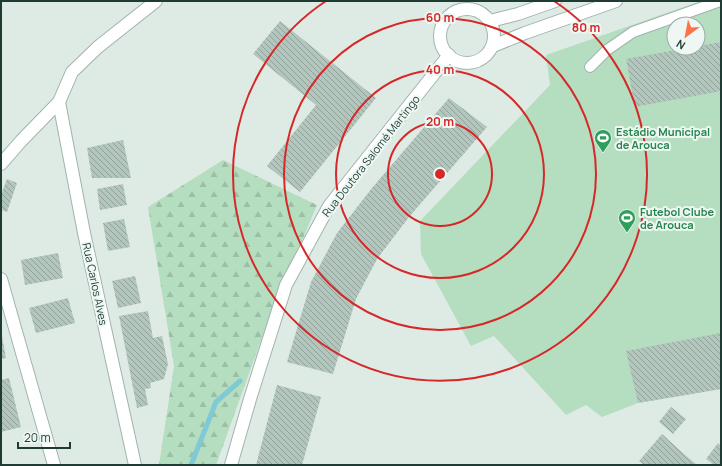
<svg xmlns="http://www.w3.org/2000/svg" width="722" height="466" font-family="Manrope,sans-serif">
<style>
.forest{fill:url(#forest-firs)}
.park{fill:#b4debf;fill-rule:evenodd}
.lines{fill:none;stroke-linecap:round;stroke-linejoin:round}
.stream{stroke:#80cad6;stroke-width:5}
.building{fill:url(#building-back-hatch)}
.service-casing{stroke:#a1b3ac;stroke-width:12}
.minor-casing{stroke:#a1b3ac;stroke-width:14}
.tertiary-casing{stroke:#a1b3ac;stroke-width:14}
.service{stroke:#fff;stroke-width:10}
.minor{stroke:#fff;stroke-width:12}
.tertiary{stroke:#fff;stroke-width:12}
.ring{fill:none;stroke:#d62828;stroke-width:2}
.labels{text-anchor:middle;stroke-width:4;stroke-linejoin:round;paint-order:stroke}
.leisure-label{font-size:11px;font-weight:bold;fill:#27864d;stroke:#eef7f3;text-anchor:start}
.street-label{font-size:11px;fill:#1e3c33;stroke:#eef7f3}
.centre{fill:#d62828;stroke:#eef7f3;stroke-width:2}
.ring-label{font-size:12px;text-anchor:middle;font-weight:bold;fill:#d62828;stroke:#eef7f3;stroke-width:4;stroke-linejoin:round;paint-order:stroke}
</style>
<defs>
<pattern id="forest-firs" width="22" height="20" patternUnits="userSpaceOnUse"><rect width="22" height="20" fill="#b4debf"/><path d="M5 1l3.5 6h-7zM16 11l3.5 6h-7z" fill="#9abfa5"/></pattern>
<pattern id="building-back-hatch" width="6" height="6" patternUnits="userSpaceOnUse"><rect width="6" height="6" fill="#b3c6be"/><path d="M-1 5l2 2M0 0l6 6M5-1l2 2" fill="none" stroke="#91a29b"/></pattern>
</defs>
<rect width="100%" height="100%" fill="#deebe5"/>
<!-- forest -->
<polygon class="forest" points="223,160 317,205 264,332 216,465 159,465 174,366 148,207"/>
<!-- park -->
<path class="park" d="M701 1H721V389L638 403 602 417 586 405 566 415 494 336 471 346 421 254 420 221 550 85 546 55ZM674 24H698V48H674Z"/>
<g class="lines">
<!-- stream -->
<polyline class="stream" points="191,465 216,402 240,381"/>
</g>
<!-- building -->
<g class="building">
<polygon points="280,21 376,98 300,192 267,166 316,105 253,54"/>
<polygon points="721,42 721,91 635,107 626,59 687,48 698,48 698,46"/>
<polygon points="449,98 487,127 409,217 377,259 356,299 333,374 287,362 311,282 337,233 372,188"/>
<polygon points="123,140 131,178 92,178 87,148"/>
<polygon points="7,179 17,183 7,212 1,210 1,195"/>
<polygon points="123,184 127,205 100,210 97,189"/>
<polygon points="124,219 130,247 108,251 103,223"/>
<polygon points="58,253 63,278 25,285 21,260"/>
<polygon points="135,276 141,303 118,308 112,281"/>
<polygon points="68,298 75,323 36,333 29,308"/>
<polygon points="148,311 153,338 162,336 168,364 164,379 150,383 151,388 145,389 148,405 137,408 119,316"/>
<polygon points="721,333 721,389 638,403 626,351"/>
<polygon points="1,336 2,336 6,358 1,359"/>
<polygon points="9,378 21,427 1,432 1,380"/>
<polygon points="277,385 321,397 302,465 256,465"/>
<polygon points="671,407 686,419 673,434 659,422"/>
<polygon points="662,434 684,454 697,465 644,465 639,461"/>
<polygon points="718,443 721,446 721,465 714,465 706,459"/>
</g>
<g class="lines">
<defs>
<polyline id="service" points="590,67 607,50 633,32 720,1"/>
<g id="minor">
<circle cx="467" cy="36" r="27"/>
<polyline points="490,21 518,14 555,1"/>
<polyline points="493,46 525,33 616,1"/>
<polyline points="1,164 21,141 59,102"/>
<polyline points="1,279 54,465"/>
<polyline points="231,465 250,399 286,285 329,206 449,55"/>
</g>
<polyline id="tertiary" points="135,465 84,233 59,102 72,72 98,47 156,1"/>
</defs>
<!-- service casing -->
<use href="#service" class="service-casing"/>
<!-- minor casing -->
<use href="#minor" class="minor-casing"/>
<!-- tertiary casing -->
<use href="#tertiary" class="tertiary-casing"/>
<!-- service -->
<use href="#service" class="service"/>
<!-- minor -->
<use href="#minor" class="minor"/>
<!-- tertiary -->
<use href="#tertiary" class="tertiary"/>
</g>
<!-- distance rings -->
<g class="ring">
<circle cx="440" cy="174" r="52"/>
<circle cx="440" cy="174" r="104"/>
<circle cx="440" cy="174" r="156"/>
<path d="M554 1A207 207 0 1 1 326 1"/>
</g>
<!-- icons -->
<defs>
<symbol id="stadium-pin" viewBox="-11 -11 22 30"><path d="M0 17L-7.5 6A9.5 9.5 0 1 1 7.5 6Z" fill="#2e9e5b" stroke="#eef7f3"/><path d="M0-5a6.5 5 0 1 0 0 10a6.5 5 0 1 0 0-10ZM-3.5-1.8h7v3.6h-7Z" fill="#fff"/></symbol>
</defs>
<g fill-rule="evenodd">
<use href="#stadium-pin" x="593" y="128" width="20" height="27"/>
<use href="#stadium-pin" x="617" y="208" width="20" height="27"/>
</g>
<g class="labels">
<!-- leisure labels -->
<g class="leisure-label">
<text x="616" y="136">Estádio Municipal<tspan x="616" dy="13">de Arouca</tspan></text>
<text x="640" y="216">Futebol Clube<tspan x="640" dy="13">de Arouca</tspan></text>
</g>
<!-- street labels -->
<g class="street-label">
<text transform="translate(371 156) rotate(-52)" y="4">Rua Doutora Salomé Martingo</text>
<text transform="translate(95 284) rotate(78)" y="4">Rua Carlos Alves</text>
</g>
</g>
<circle cx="440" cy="174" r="6" class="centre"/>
<g class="ring-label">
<text x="440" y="22">60 m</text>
<text x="586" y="32">80 m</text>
<text x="440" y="74">40 m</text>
<text x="440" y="126">20 m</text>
</g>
<!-- border -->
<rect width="722" height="466" fill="none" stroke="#1e3c33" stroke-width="4"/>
<!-- north arrow -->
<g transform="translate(686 36) rotate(212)"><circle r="19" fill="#eef7f3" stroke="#9baca6"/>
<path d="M0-3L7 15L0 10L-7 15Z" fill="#fe7249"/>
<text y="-6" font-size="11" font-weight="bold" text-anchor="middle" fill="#1e3c33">N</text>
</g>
<!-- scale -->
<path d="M18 442v6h52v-6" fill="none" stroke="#1e3c33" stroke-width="2"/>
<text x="24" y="442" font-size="12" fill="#1e3c33" stroke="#eef7f3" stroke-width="3" paint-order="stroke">20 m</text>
</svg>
